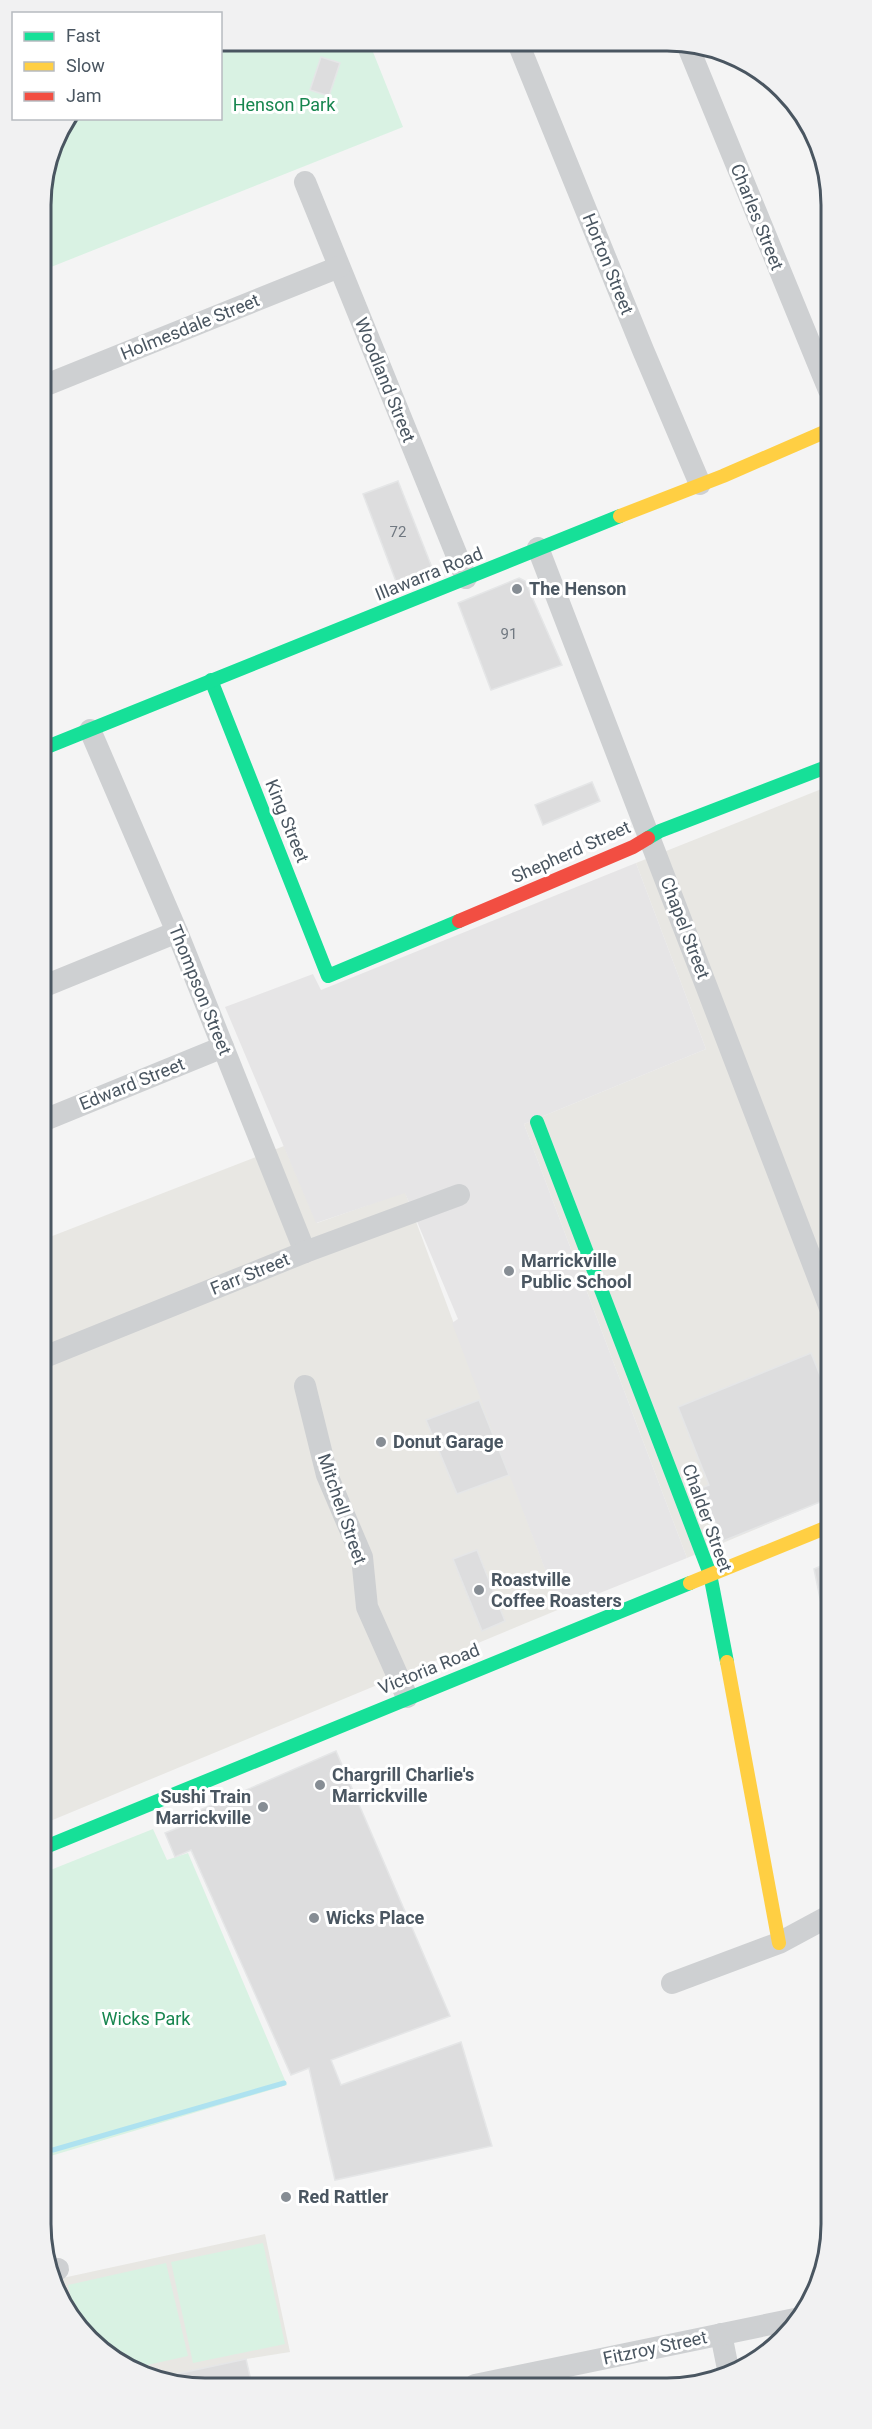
<svg xmlns="http://www.w3.org/2000/svg" width="872" height="2429" font-family="Roboto,sans-serif">
<style>
.commercial{fill:#e8e7e3}
.education{fill:#e6e5e6}
.green{fill:#d9f2e3}
.lines{fill:none;stroke-linecap:round;stroke-linejoin:round}
.stream{stroke:#aee2f0;stroke-width:5}
.building{fill:#ddddde;stroke:#e5e6e7;stroke-width:1.5}
.street{stroke:#ced0d2;stroke-width:22}
.fast{stroke:#16e098;stroke-width:14}
.slow{stroke:#ffcf43;stroke-width:14}
.jam{stroke:#f24e42;stroke-width:14}
.poi-dot{fill:#868d94;stroke:#fff;stroke-width:2}
.labels{text-anchor:middle;stroke-width:6;stroke-linejoin:round;paint-order:stroke}
.number-label{font-size:15px;fill:#707881}
.park-label{font-size:18px;fill:#17864f;stroke:#fff}
.street-label{font-size:18px;fill:#4a5661;stroke:#fff}
.poi-label{font-size:18px;font-weight:bold;fill:#4a5661;stroke:#fff;text-anchor:start}
.rim{fill:none;stroke:#4a5661;stroke-width:3}
</style>
<rect width="100%" height="100%" fill="#f4f4f4"/>
<!-- commercial -->
<g class="commercial">
<polygon points="829,786 830,1498 687,1558 524,1124 706,1049 636,863"/>
<polygon points="284,1146 317,1223 405,1192 560,1609 43,1824 42,1240"/>
<polygon points="265,2234 290,2352 246,2359 252,2385 173,2385 89,2341 60,2286 58,2279"/>
</g>
<!-- education -->
<polygon class="education" points="636,863 706,1049 524,1124 687,1558 560,1609 452,1323 458,1319 405,1193 316,1223 225,1007 313,974 321,990"/>
<!-- green -->
<g class="green">
<path d="M221 41 369 42 403 127 41 271C41 222 37 159 68 119L220 118Z"/>
<polygon points="153,1829 167,1860 188,1853 287,2085 44,2158 43,1873"/>
<polygon points="263,2243 285,2344 193,2363 171,2262"/>
<polygon points="166,2263 188,2356 138,2367 89,2341 75,2315 68,2285"/>
</g>
<g class="lines">
<!-- stream -->
<polyline class="stream" points="53,2150 284,2083"/>
</g>
<!-- building -->
<g class="building">
<polygon points="321,57 340,63 329,96 310,90"/>
<polygon points="398,481 433,570 397,584 363,494"/>
<polygon points="519,578 525,581 562,665 491,690 458,603"/>
<polygon points="592,782 600,801 543,825 535,805"/>
<polygon points="811,1353 830,1400 830,1498 723,1541 701,1488 709,1485 678,1407"/>
<polygon points="479,1400 509,1475 457,1494 426,1420"/>
<polygon points="477,1550 505,1621 482,1631 453,1559"/>
<polygon points="830,1562 830,1612 823,1613 814,1569"/>
<polygon points="336,1751 450,2016 331,2060 341,2085 461,2042 492,2146 335,2180 309,2068 291,2075 191,1850 175,1857 165,1833 180,1827 177,1820"/>
<polygon points="246,2359 252,2385 173,2385 158,2378"/>
</g>
<g class="lines">
<!-- street -->
<g class="street">
<polyline points="518,43 643,350 700,484"/>
<polyline points="687,44 829,390"/>
<polyline points="305,182 466,578"/>
<polyline points="41,387 339,267"/>
<polyline points="538,548 830,1308"/>
<polyline points="90,730 177,932 305,1252"/>
<polyline points="42,987 177,932"/>
<polyline points="42,1121 223,1047"/>
<polyline points="42,1358 305,1252 459,1195"/>
<polyline points="305,1386 327,1475 362,1557 367,1607 407,1697"/>
<polyline points="672,1983 779,1943 831,1915"/>
<polyline points="52,2271 58,2269"/>
<polyline points="721,2334 729,2374"/>
<polyline points="475,2385 800,2318"/>
</g>
<!-- fast -->
<g class="fast">
<polyline points="211,680 328,976 459,921"/>
<polyline points="42,749 620,516"/>
<polyline points="648,838 660,831 829,766"/>
<polyline points="537,1122 710,1574 727,1662"/>
<polyline points="43,1848 690,1583"/>
</g>
<!-- slow -->
<g class="slow">
<polyline points="620,516 723,476 829,430"/>
<polyline points="690,1583 830,1526"/>
<polyline points="727,1662 779,1943"/>
</g>
<!-- jam -->
<polyline class="jam" points="459,921 633,847 648,838"/>
</g>
<!-- markers -->
<g class="poi-dot">
<circle cx="517" cy="589" r="6"/>
<circle cx="509" cy="1271" r="6"/>
<circle cx="381" cy="1442" r="6"/>
<circle cx="479" cy="1590" r="6"/>
<circle cx="320" cy="1785" r="6"/>
<circle cx="263" cy="1807" r="6"/>
<circle cx="314" cy="1918" r="6"/>
<circle cx="286" cy="2197" r="6"/>
</g>
<g class="labels">
<!-- number labels -->
<g class="number-label">
<text x="398" y="537">72</text>
<text x="509" y="639">91</text>
</g>
<!-- park labels -->
<g class="park-label">
<text x="284" y="111">Henson Park</text>
<text x="146" y="2025">Wicks Park</text>
</g>
<!-- street labels -->
<g class="street-label">
<text transform="translate(757 217) rotate(68)" y="6">Charles Street</text>
<text transform="translate(608 264) rotate(68)" y="6">Horton Street</text>
<text transform="translate(190 327) rotate(-22)" y="6">Holmesdale Street</text>
<text transform="translate(385 380) rotate(68)" y="6">Woodland Street</text>
<text transform="translate(429 574) rotate(-22)" y="6">Illawarra Road</text>
<text transform="translate(287 821) rotate(68)" y="6">King Street</text>
<text transform="translate(571 852) rotate(-24)" y="6">Shepherd Street</text>
<text transform="translate(685 928) rotate(69)" y="6">Chapel Street</text>
<text transform="translate(200 990) rotate(68)" y="6">Thompson Street</text>
<text transform="translate(132 1084) rotate(-22)" y="6">Edward Street</text>
<text transform="translate(250 1274) rotate(-22)" y="6">Farr Street</text>
<text transform="translate(342 1509) rotate(71)" y="6">Mitchell Street</text>
<text transform="translate(707 1518) rotate(70)" y="6">Chalder Street</text>
<text transform="translate(429 1669) rotate(-22)" y="6">Victoria Road</text>
<text transform="translate(655 2348) rotate(-12)" y="6">Fitzroy Street</text>
</g>
<!-- poi labels -->
<g class="poi-label">
<text x="529" y="595">The Henson</text>
<text x="521" y="1267">Marrickville<tspan x="521" dy="21">Public School</tspan></text>
<text x="393" y="1448">Donut Garage</text>
<text x="491" y="1586">Roastville<tspan x="491" dy="21">Coffee Roasters</tspan></text>
<text x="332" y="1781">Chargrill Charlie's<tspan x="332" dy="21">Marrickville</tspan></text>
<text x="251" y="1803" text-anchor="end">Sushi Train<tspan x="251" dy="21">Marrickville</tspan></text>
<text x="326" y="1924">Wicks Place</text>
<text x="298" y="2203">Red Rattler</text>
</g>
</g>
<!-- crop -->
<path d="M0 0H872V2429H0ZM205 51H667A154 154 0 0 1 821 205V2224A154 154 0 0 1 667 2378H205A154 154 0 0 1 51 2224V205A154 154 0 0 1 205 51Z" fill="#f1f1f2" fill-rule="evenodd"/>
<path class="rim" d="M205 51H667A154 154 0 0 1 821 205V2224A154 154 0 0 1 667 2378H205A154 154 0 0 1 51 2224V205A154 154 0 0 1 205 51Z"/>
<!-- legend -->
<rect x="12" y="12" width="210" height="108" fill="#ffffff" stroke="#b7bbc0" stroke-width="1.5"/>
<rect x="24" y="32" width="30" height="9" fill="#16e098" stroke="#b7bbc0" stroke-width="1.5"/>
<text x="66" y="42" font-size="18" fill="#4a5661">Fast</text>
<rect x="24" y="62" width="30" height="9" fill="#ffcf43" stroke="#b7bbc0" stroke-width="1.5"/>
<text x="66" y="72" font-size="18" fill="#4a5661">Slow</text>
<rect x="24" y="92" width="30" height="9" fill="#f24e42" stroke="#b7bbc0" stroke-width="1.5"/>
<text x="66" y="102" font-size="18" fill="#4a5661">Jam</text>
</svg>
